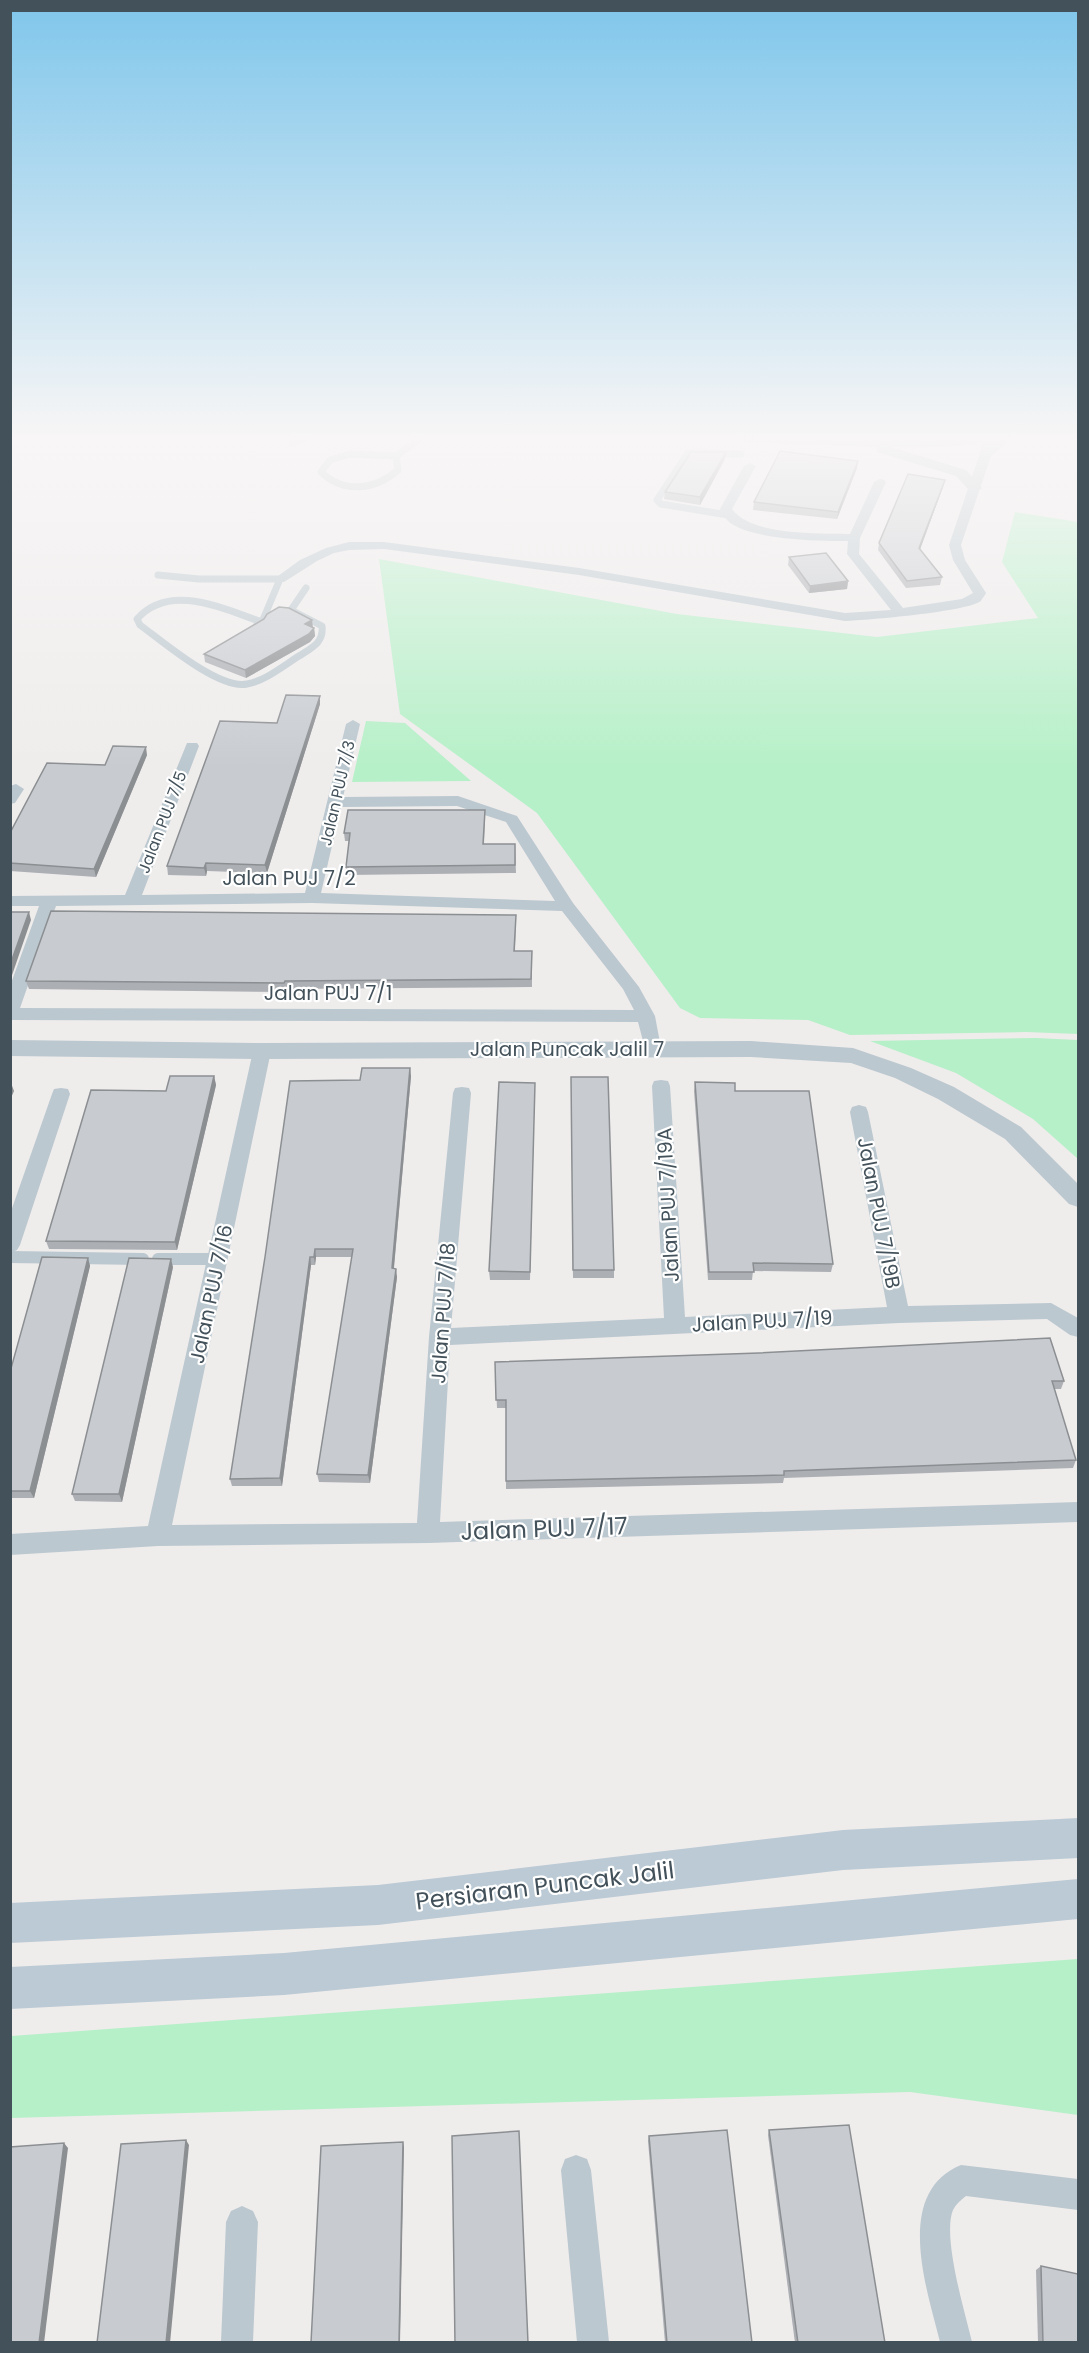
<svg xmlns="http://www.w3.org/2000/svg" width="1089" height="2353" font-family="Poppins,sans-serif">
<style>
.green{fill:#b6f0c8}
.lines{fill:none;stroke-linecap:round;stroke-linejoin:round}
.service-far1{stroke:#bbc8cf;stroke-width:7}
.service{stroke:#bbc8cf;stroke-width:12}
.minor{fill:#bbc8cf;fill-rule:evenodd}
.tertiary{fill:#bbc8cf;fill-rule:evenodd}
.secondary{fill:#bbcad4;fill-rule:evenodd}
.wall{fill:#acafb4}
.shaded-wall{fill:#8c8f92}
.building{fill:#c8ccd1;stroke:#8c8f92;stroke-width:1.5}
.labels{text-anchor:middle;stroke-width:4.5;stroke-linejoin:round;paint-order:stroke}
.far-street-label{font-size:16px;fill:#43515a;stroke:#fff}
.street-label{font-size:20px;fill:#43515a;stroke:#fff}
.near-street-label{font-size:24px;fill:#43515a;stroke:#fff}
</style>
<rect width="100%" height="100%" fill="#efecec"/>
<!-- green -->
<g class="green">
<polygon points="1015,512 1078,522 1078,1034 1026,1032 850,1035 808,1020 700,1018 680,1008 537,813 400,714 379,559 677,614 877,637 1038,618 1002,562"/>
<polygon points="366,721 405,723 471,781 352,782"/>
<polygon points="1036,1038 1078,1040 1078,1159 1033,1119 956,1073 870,1041"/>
<polygon points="1078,1959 1078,2115 910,2092 11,2118 11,2036"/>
</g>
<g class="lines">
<!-- service-far1 -->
<g class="service-far1">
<polyline points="292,443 305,438"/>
<path d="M350 454 396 456 398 470C375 490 344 494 321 472L330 460Z"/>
<polyline points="396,456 421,438"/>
<polyline points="728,515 661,504 657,500 688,453 741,454"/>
<polyline points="158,575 199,579 280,579 262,622 257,625"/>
<path d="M262 622C223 609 170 582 137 619L140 625C162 641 219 690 247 684 265 681 283 666 299 656 311 648 324 643 322 626L291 610 306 588"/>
</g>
<!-- service -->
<g class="service">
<polyline points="10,1257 143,1259"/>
<polyline points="158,1259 218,1259"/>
</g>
<!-- minor -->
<g class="minor">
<path d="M982 438H994L992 453 961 545 965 560 986 593C986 594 981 600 981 601 966 612 867 620 845 621L579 575 384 549 349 550 334 553 317 561 284 582H276L274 579 300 560 326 548 349 542H384L579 568 845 613 891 610 847 554 848 541C819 541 749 540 728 521 725 518 722 512 720 509L744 466 750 463 756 466 732 509C751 536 819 533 850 534L874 482 880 479 884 480 886 482 860 538 859 554 903 608 962 599 973 593 953 560 949 545 980 453Z"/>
<path d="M353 720 360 724 343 797 458 796 517 816 573 903 639 987 655 1016 661 1048 658 1052H646L638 1022 10 1020V986L39 906H10V896L125 895 187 743H197L199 746 142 895 305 893 346 724ZM457 806 506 822 555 901 321 893 341 807ZM312 903 562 911 623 989 634 1010 20 1008 56 906Z"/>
<polygon points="16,784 24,789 15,803 10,804 10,786"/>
<polygon points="262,1045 268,1047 271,1051 172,1525 417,1523 429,1337 453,1093 455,1088 462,1087 469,1088 471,1093 451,1328 664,1318 652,1086 654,1081 661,1080 668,1081 670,1086 685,1317 887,1307 850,1112 852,1107 859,1105 866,1107 868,1112 908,1306 1051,1303 1078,1318 1078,1337 1070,1335 1047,1319 899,1323 450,1345 440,1522 1078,1502 1078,1522 428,1543 158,1546 10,1555 10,1534 148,1526 253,1051 256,1047"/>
<polygon points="61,1088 68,1089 70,1094 20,1245 17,1250 10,1253 10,1214 52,1094 54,1089"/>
<polygon points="576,2155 587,2159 591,2170 609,2342 577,2342 561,2170 565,2159"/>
<path d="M961 2165 1078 2179V2210L966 2196C961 2200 956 2204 953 2210 942 2237 965 2312 972 2342H940C927 2289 893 2193 961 2165Z"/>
<polygon points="242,2206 253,2211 258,2222 253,2342 221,2342 226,2222 231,2211"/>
</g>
<!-- tertiary -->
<g class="tertiary">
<path d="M739 438H991C981 448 909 448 891 447L966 470 982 488 975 492 970 491 956 476 877 452 876 447 746 442Z"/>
<polygon points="998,438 1013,438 991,456 981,456 979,453"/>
<polygon points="10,1040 262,1043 751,1041 853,1048 911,1068 954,1087 1021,1127 1078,1184 1078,1207 1069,1204 1005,1139 938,1099 895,1078 851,1063 751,1057 262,1059 10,1056"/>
</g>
<!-- secondary -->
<g class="secondary">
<polygon points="1078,1818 1078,1858 843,1870 378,1925 10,1943 10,1903 378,1885 843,1830"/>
<polygon points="1078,1879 1078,1919 284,1995 10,2009 10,1967 284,1953"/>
</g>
</g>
<!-- wall -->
<g class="wall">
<polygon points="726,452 725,459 700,505 664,499 665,492"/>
<polygon points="857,468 837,519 753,510 754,502"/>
<polygon points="943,487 920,549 942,577 940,585 906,588 878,550 879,543"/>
<polygon points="789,557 848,581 847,589 809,593 788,565"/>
<polygon points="313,628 314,628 315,636 310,642 246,678 205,662 204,654"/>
<polygon points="320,696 320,704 267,873 207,871 206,876 168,875 167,866"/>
<polygon points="147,755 96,877 10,871 10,833 105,765"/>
<polygon points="485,818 484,844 515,844 516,873 347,875 346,867 349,841 345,841 344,833"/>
<polygon points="516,923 515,951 532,951 532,987 286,989 285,992 29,989 26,981"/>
<polygon points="214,1076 216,1085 177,1250 49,1249 46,1241 166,1091"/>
<polygon points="411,1076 394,1268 397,1277 370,1483 319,1482 317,1474 352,1257 316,1257 315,1265 311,1265 282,1486 232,1486 230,1479 360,1080"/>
<polygon points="571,1077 614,1270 614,1278 573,1278"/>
<polygon points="695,1082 735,1091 833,1264 831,1272 753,1271 752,1280 708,1280 694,1091"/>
<polygon points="535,1083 530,1280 490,1280 489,1271"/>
<polygon points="88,1258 90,1266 34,1498 10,1498 10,1372"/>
<polygon points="173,1267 122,1502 75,1501 72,1494"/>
<polygon points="495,1362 1064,1381 1061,1389 1054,1389 1076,1460 1073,1468 784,1478 783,1483 506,1489 506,1408 497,1408"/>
<polygon points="769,2130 885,2343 795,2343 768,2135"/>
<polygon points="649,2136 752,2343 665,2343 648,2141"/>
<polygon points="1041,2266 1078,2343 1038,2343 1036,2270"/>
</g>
<!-- shaded-wall -->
<g class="shaded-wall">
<polygon points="726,452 725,459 700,505 700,497"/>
<polygon points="858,461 857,468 837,519 838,512"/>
<polygon points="945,480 943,487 918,555 919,548"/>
<polygon points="848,581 847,589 809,593 810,586"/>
<polygon points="312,620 313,628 305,624"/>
<polygon points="314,628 315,636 310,642 246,678 245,670"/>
<polygon points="320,696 320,704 267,873 265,865"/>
<polygon points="146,747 147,755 96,877 94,869"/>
<polygon points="206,863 207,871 206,876 204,868"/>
<polygon points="29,912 31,920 10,981 10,965"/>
<polygon points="410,1068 411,1076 393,1277 392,1268"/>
<polygon points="214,1076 216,1085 177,1250 175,1242"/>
<polygon points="11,1083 14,1091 10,1100"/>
<polygon points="315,1249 316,1257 315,1265 314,1257"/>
<polygon points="310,1257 311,1265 282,1486 280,1478"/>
<polygon points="88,1258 90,1266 34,1498 30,1491"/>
<polygon points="171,1259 173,1267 122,1502 119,1494"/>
<polygon points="396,1269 397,1277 370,1483 368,1475"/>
<polygon points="186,2140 189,2145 170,2343 166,2343"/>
<polygon points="403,2142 404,2147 400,2343 399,2343"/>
<polygon points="64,2143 68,2148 44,2343 39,2343"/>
</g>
<!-- building -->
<g class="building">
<polygon points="780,451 858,461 838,512 754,502"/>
<polygon points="691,452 726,452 700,497 665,492"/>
<polygon points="908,474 945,480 919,548 942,577 907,581 879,543"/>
<polygon points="826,553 848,581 810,586 789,557"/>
<polygon points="279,607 289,608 312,620 305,624 314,628 309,634 245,670 204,654 264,619 267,614"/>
<polygon points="286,695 320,696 265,865 206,863 204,868 167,866 220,721 277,723"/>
<polygon points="113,746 146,747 94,869 10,863 10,833 47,763 105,765"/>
<polygon points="348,810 485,810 483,844 515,844 515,865 346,867 350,833 344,833"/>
<polygon points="51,911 516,915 514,951 532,951 531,979 285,981 284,983 26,981"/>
<polygon points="10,912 29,912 10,965"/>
<polygon points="362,1068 410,1068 392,1268 396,1269 368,1475 317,1474 353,1249 315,1249 314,1257 310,1257 280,1478 230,1479 265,1257 290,1081 360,1080"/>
<polygon points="170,1076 214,1076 175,1242 46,1241 91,1090 166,1091"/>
<polygon points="571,1077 608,1077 614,1270 573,1270"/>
<polygon points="499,1082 535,1083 530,1272 489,1271"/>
<polygon points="695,1082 735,1083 735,1091 809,1091 833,1264 753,1263 754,1272 709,1272"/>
<polygon points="42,1257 88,1258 30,1491 10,1491 10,1372"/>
<polygon points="129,1258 171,1259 119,1494 72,1494"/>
<polygon points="1050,1338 1064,1381 1052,1381 1076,1460 784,1471 784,1475 506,1481 506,1400 496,1400 495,1362 759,1353"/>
<polygon points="849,2125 885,2343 798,2343 769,2130"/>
<polygon points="727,2130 752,2343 667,2343 649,2136"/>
<polygon points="519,2131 528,2343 455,2343 452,2136"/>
<polygon points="186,2140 166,2343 97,2343 121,2144"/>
<polygon points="403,2142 399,2343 311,2343 321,2146"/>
<polygon points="64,2143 39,2343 10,2343 10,2147"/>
<polygon points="1041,2266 1078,2274 1078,2343 1043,2343"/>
</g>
<!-- sky -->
<linearGradient id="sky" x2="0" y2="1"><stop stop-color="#7fc6eb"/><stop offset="0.57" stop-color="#f8f6f6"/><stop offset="1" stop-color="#f8f6f6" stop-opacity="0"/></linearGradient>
<rect width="1089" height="767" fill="url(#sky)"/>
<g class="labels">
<!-- far-street labels -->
<g class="far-street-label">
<text transform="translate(337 793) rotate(-77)" y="6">Jalan PUJ 7/3</text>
<text transform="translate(162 822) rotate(-69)" y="6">Jalan PUJ 7/5</text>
</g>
<!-- street labels -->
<g class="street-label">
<text x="289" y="885">Jalan PUJ 7/2</text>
<text x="328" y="1000">Jalan PUJ 7/1</text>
<text x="567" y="1056">Jalan Puncak Jalil 7</text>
<text transform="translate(668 1205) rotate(-93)" y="7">Jalan PUJ 7/19A</text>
<text transform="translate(879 1213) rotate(79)" y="7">Jalan PUJ 7/19B</text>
<text transform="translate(211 1294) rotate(-78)" y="7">Jalan PUJ 7/16</text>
<text transform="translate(443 1313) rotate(-86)" y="7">Jalan PUJ 7/18</text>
<text transform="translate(762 1321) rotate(-3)" y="7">Jalan PUJ 7/19</text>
</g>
<!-- near-street labels -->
<g class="near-street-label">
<text transform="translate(544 1529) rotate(-2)" y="8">Jalan PUJ 7/17</text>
<text transform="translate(545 1886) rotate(-7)" y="8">Persiaran Puncak Jalil</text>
</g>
</g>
<!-- border -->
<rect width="1089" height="2353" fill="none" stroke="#43515a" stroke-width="24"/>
</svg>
